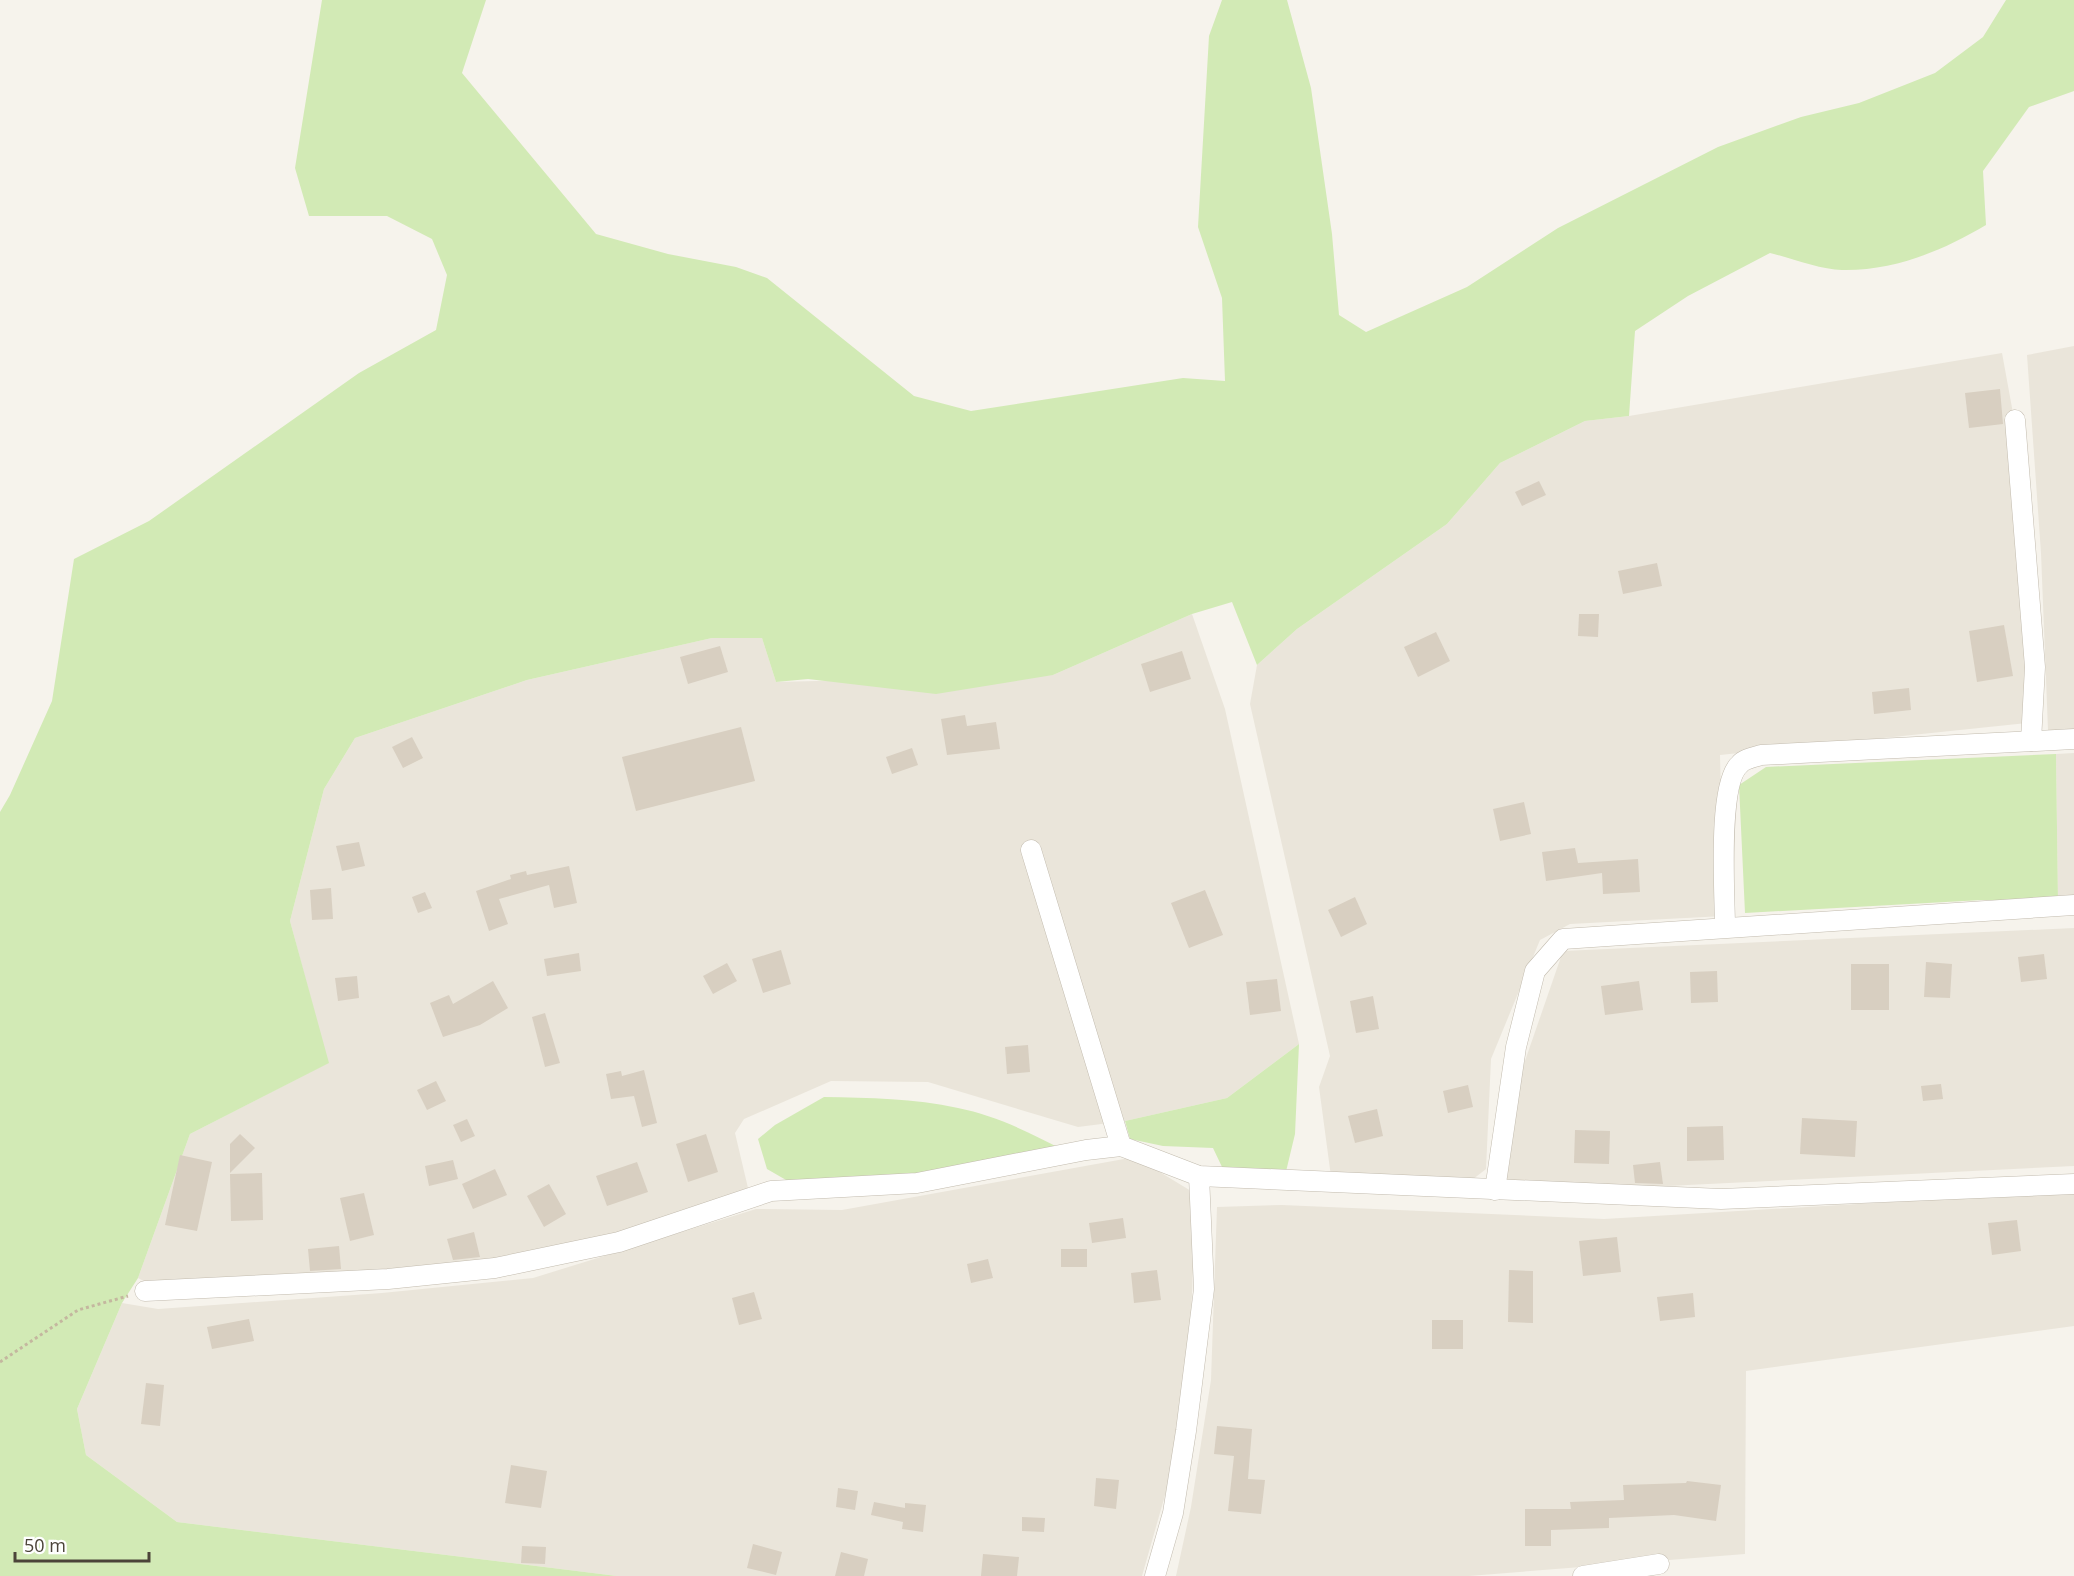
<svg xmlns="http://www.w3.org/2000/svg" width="2074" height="1576" font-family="'Open Sans',sans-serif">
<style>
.residential{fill:#eae5da}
.green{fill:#d2eab5}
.building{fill:#d8cfc1}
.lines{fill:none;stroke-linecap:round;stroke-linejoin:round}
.street-casing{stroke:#c2bbae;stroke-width:21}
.path{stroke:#c4b79f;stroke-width:3;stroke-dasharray:3 3;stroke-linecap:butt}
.street{stroke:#fff;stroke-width:20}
</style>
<rect width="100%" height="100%" fill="#f6f3ec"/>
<!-- residential -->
<g class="residential">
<polygon points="2074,346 2074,730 2048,730 2041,553 2027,355"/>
<polygon points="2002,353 2021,457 2027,723 1720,755 1724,916 1570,924 1540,940 1491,1059 1486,1169 1463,1187 1332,1184 1319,1087 1330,1056 1250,704 1257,665 1297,629 1447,524 1500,463 1585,421 1629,416"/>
<polygon points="1192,614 1225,709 1299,1044 1227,1098 1125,1121 1078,1127 928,1082 831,1081 744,1119 735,1133 748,1188 595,1243 442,1268 151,1285 138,1278 190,1134 328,1063 290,921 324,789 355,738 527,680 712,638 762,638 776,682 1053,675"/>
<polygon points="2074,753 2074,900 2058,901 2056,754"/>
<polygon points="2074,928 2074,1166 1585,1190 1506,1186 1516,1087 1563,951"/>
<polygon points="1135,1157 1196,1194 1187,1418 1142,1576 617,1576 177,1522 86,1455 77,1409 122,1303 158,1309 382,1293 533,1278 756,1209 842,1210"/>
<polygon points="2074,1191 2074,1326 1746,1371 1745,1554 1469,1576 1176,1576 1191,1507 1211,1380 1217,1207 1282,1205 1604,1219"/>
</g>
<!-- green -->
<g class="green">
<path d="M322 0H486L462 73 596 234 668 254 736 267 767 278 914 396 971 411 1183 378 1225 381 1222 298 1198 227 1209 36 1222 0H1287L1311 88 1332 234 1339 315 1366 332 1467 287 1558 228 1718 147 1801 117 1859 103 1935 73 1983 37 2006 0H2074V91L2029 107 1983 171 1986 225C1942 251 1894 271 1842 270 1821 270 1791 258 1770 253L1688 296 1635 331 1629 416 1585 421 1500 463 1447 524 1297 629 1257 665 1232 602 1192 614 1053 675 936 694 808 679 776 682 762 638H712L527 680 355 738 324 789 290 921 329 1063 190 1134 138 1278 122 1303 77 1409 86 1455 177 1522 617 1576H0V812L10 795 52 701 74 559 149 521 359 373 436 330 447 275 432 239 387 216H309L295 168Z"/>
<polygon points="2056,754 2058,901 1982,900 1745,913 1739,785 1766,767"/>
<polygon points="1299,1044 1295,1134 1283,1184 1232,1188 1213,1148 1163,1146 1130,1139 1125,1121 1227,1098"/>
<path d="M824 1097C869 1098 914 1098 958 1108 994 1115 1029 1132 1061 1149L959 1173 793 1184 767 1169 758 1139 775 1125Z"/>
</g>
<!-- building -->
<g class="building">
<polygon points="2000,389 2003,424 1969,428 1965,393"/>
<polygon points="1539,481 1546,495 1522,506 1515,492"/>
<polygon points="1657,563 1662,586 1623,594 1618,571"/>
<polygon points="1579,614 1599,614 1598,637 1578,636"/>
<polygon points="2004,625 2013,676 1977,682 1969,631"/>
<polygon points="1436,632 1450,661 1418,677 1404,647"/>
<polygon points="720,646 728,672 688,684 680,657"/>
<polygon points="1182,651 1191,679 1150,692 1141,664"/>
<polygon points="1909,688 1911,710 1874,714 1872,692"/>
<polygon points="965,715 967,726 996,722 1000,749 947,755 941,719"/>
<polygon points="741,727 755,781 636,811 622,757"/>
<polygon points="412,737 423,758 403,768 392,747"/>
<polygon points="912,748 918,765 892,774 886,757"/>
<polygon points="1524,802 1531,834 1500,841 1493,809"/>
<polygon points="359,842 365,866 342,871 336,846"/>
<polygon points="1575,848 1578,863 1638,859 1640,892 1603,894 1602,873 1546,881 1542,852"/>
<polygon points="569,866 577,903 554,908 549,885 499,899 508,924 489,931 476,891 511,879 510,875 526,871 527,875"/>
<polygon points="331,888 333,919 312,920 310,890"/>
<polygon points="1205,890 1223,935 1189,948 1171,903"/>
<polygon points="425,892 432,908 418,913 412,897"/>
<polygon points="1355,897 1367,924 1341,937 1328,910"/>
<polygon points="781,950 791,984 763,993 752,959"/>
<polygon points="579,953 581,971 547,976 544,959"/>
<polygon points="2044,954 2047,979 2021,982 2018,957"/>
<polygon points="1926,962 1952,964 1950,998 1924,997"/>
<polygon points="727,963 737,981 713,994 703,976"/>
<rect x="1851" y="964" width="38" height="46"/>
<polygon points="1717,971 1718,1002 1691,1003 1690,972"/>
<polygon points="357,976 359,998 338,1001 335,978"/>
<polygon points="1277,979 1281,1011 1250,1015 1246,982"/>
<polygon points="493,981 508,1008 480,1025 443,1037 430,1003 449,995 453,1004"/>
<polygon points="1639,981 1643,1010 1605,1015 1601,986"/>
<polygon points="1373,996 1379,1029 1356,1033 1350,1001"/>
<polygon points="545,1013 560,1063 545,1067 532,1017"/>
<polygon points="1028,1045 1030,1072 1007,1074 1005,1047"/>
<polygon points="644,1070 657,1123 642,1127 634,1096 611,1099 606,1074 621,1071 622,1076"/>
<polygon points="436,1081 446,1101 427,1110 417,1090"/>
<polygon points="1941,1084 1943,1099 1923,1101 1921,1086"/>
<polygon points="1468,1085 1473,1107 1448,1113 1443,1091"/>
<polygon points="1377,1109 1383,1136 1355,1143 1348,1116"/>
<polygon points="1802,1118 1857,1121 1855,1157 1800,1154"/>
<polygon points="467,1119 475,1136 461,1142 453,1125"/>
<polygon points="1723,1126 1724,1160 1687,1161 1687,1127"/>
<polygon points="1575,1130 1610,1131 1609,1164 1574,1163"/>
<polygon points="240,1134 255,1148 230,1173 230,1144"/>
<polygon points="706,1134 718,1172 688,1182 676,1144"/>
<polygon points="180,1155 212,1162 197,1231 165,1225"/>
<polygon points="453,1160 458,1179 429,1186 425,1166"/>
<polygon points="637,1162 648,1192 607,1206 596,1176"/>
<polygon points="1660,1162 1663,1184 1635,1183 1633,1165"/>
<polygon points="495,1169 507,1195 473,1209 462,1184"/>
<polygon points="262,1173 263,1220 231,1221 230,1174"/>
<polygon points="549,1184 566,1214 544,1227 527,1196"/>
<polygon points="364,1193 374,1235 350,1241 340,1198"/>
<polygon points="1123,1218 1126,1238 1092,1243 1089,1223"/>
<polygon points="2017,1220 2021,1251 1992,1255 1988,1223"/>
<polygon points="474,1232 480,1257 453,1260 447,1239"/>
<polygon points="1617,1237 1621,1272 1583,1276 1579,1241"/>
<polygon points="339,1246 341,1269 310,1271 308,1249"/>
<rect x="1061" y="1249" width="26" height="18"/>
<polygon points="988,1259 993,1278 971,1283 967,1264"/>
<polygon points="1157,1270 1161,1300 1134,1303 1131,1273"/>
<polygon points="1509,1270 1533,1271 1533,1323 1508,1322"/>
<polygon points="754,1292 762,1319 739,1325 732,1298"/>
<polygon points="1693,1293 1695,1317 1660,1321 1657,1297"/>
<polygon points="249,1319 254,1341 212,1349 207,1327"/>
<rect x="1432" y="1320" width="31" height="29"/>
<polygon points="146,1383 164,1385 160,1426 141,1424"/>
<polygon points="1217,1426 1252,1429 1248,1479 1265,1480 1261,1514 1228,1511 1234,1456 1214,1454"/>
<polygon points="511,1465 547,1471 541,1508 505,1503"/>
<polygon points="1096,1478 1119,1480 1116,1509 1094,1506"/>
<polygon points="1687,1481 1721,1485 1716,1521 1674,1515 1609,1518 1609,1528 1551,1530 1551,1546 1525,1546 1525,1509 1571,1509 1570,1502 1624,1500 1623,1485 1686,1483"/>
<polygon points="838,1488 858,1491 855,1510 836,1507"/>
<polygon points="874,1502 905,1508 905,1503 926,1505 923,1532 902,1529 903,1522 871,1515"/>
<polygon points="1022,1517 1045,1518 1044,1532 1022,1531"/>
<polygon points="753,1544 782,1552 776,1575 747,1568"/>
<polygon points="522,1546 546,1547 545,1564 521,1563"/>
<polygon points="841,1552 868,1559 864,1576 835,1576"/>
<polygon points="983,1554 1019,1557 1017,1576 981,1576"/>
</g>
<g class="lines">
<defs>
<g id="street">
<polyline points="2015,420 2035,667 2031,741"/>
<polyline points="1031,850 1121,1146 1199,1176 1721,1199 2074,1184"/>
<path d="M1725 927C1725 896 1717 783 1740 764 1744 759 1755 757 1761 755L2074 739"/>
<polyline points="1495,1190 1516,1047 1535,971 1563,939 2074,905"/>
<polyline points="145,1291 388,1279 495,1268 619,1242 771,1191 917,1183 1086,1150 1121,1146"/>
<polyline points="1155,1576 1173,1513 1186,1431 1204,1289 1199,1176"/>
<polyline points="1583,1576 1659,1564"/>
</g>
</defs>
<!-- street casing -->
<use href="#street" class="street-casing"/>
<!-- path -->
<polyline class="path" points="0,1362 78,1310 128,1296"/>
<!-- street -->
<use href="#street" class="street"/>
</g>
<!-- scale -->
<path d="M15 1552v9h134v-9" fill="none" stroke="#4b4439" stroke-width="3"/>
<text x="24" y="1552" font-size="18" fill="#4b4439" stroke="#ffffff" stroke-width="4.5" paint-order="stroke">50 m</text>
</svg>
